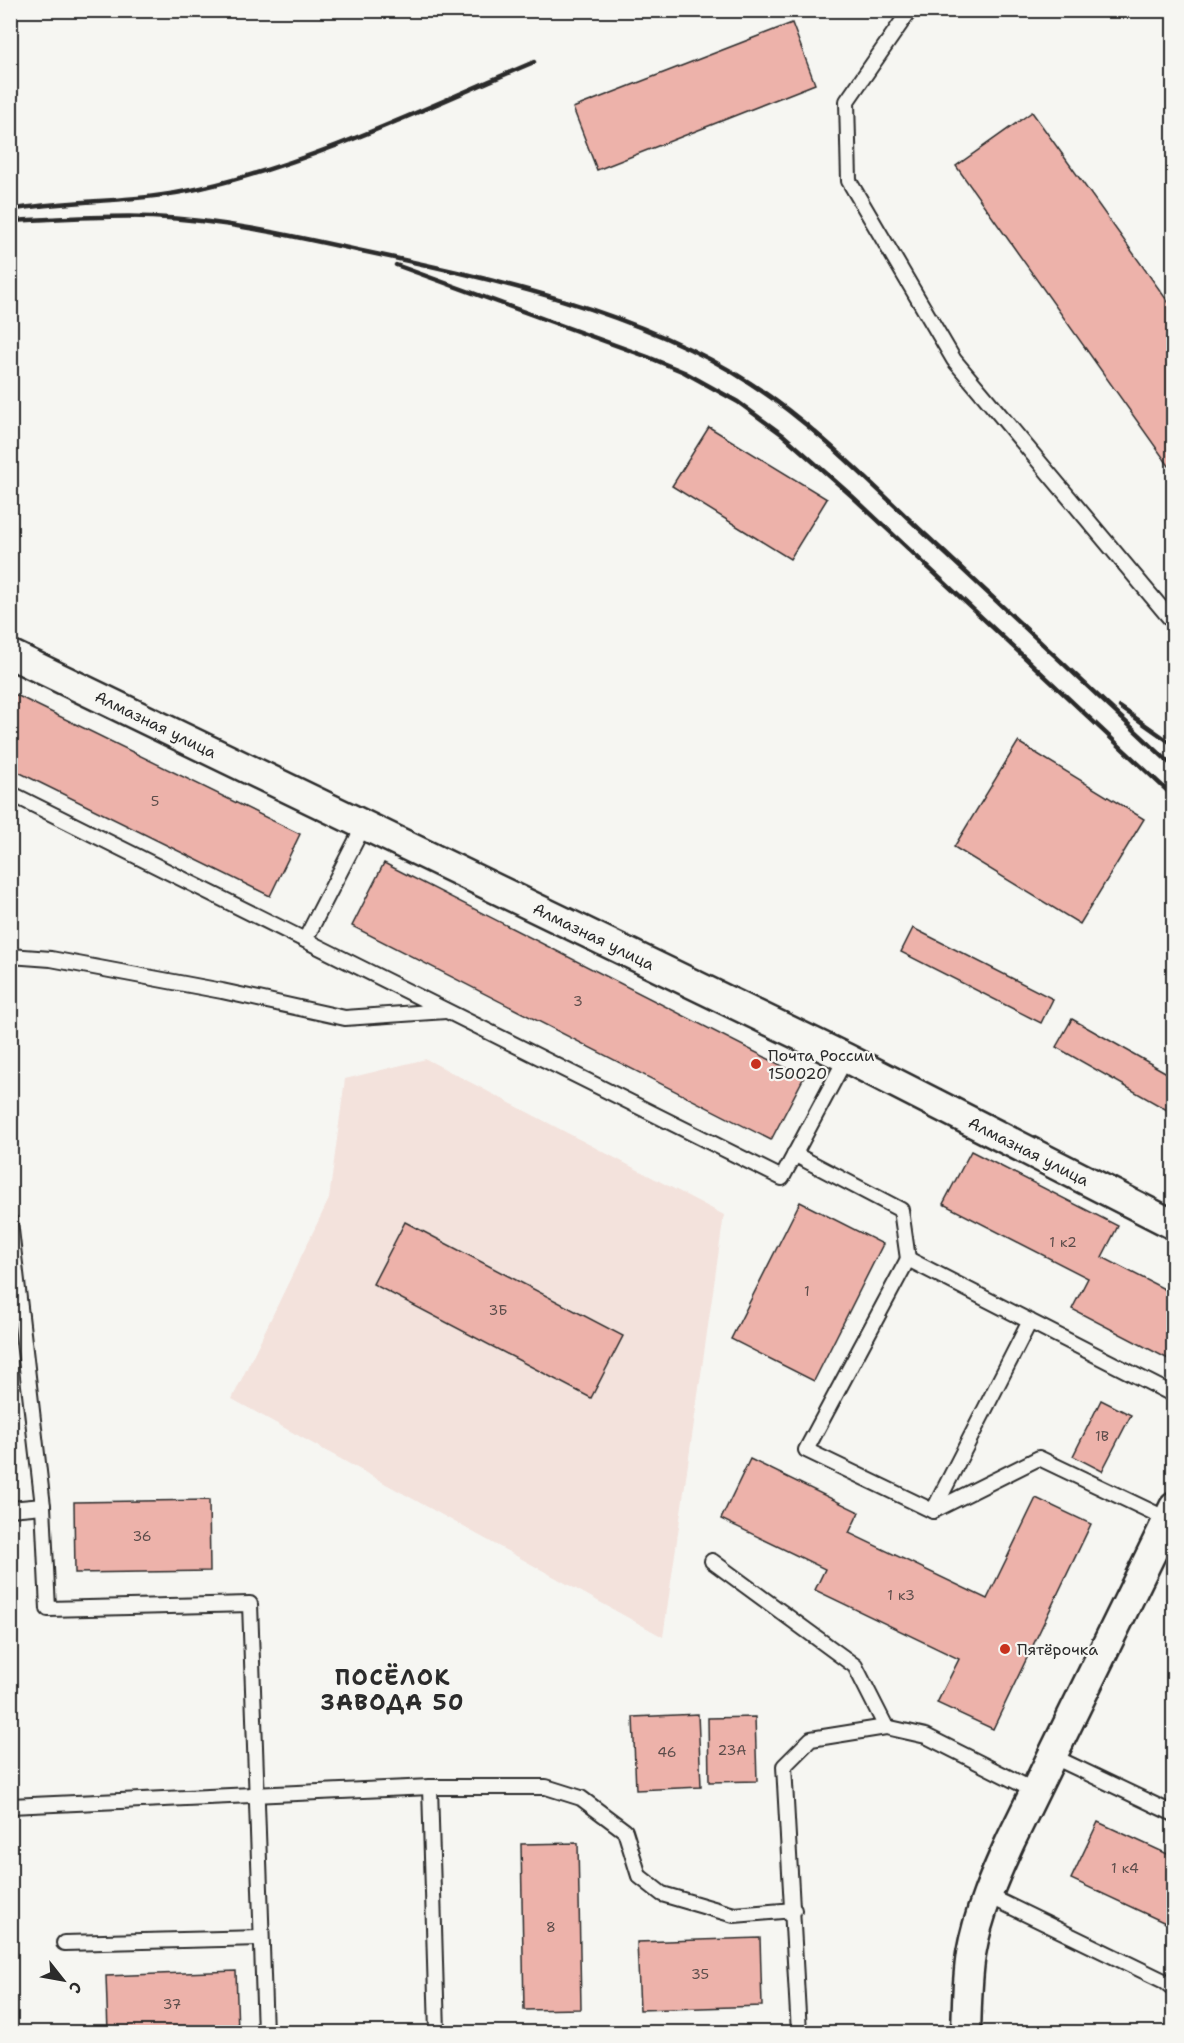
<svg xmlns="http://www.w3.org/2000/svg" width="1184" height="2043" font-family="'Shantell Sans',sans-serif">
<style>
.built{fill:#f3e2dc}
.building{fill:#edb2aa;stroke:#2b2b2b;stroke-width:1.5}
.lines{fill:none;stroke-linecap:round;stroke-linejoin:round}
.lane-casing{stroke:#2b2b2b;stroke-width:18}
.street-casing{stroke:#2b2b2b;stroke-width:33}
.lane{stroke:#f6f6f2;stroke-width:14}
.street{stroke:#f6f6f2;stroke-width:28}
.rail{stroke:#2b2b2b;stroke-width:4.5}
.poi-dot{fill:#c8321e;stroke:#f6f6f2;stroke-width:2}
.labels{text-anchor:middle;stroke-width:4.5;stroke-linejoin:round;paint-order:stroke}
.number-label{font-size:14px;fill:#5c4d4b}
.street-label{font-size:16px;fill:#2b2b2b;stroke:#f6f6f2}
.poi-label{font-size:16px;fill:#2b2b2b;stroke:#f6f6f2;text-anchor:start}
.district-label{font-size:22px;font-weight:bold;letter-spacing:1.5px;fill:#2b2b2b;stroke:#f6f6f2}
</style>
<rect width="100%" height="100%" fill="#f6f6f2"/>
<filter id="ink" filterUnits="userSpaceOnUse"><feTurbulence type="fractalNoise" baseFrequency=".0167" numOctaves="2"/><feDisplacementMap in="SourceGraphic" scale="12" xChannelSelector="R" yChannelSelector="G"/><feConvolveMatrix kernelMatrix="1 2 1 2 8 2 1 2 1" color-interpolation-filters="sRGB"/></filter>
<g filter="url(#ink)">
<!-- built -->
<polygon class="built" points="426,1059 724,1215 663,1637 232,1399 329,1199 345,1079"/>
<!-- building -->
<g class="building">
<polygon points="792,23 815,84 597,170 573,108"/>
<polygon points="1032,112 1174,310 1174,473 956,166"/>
<polygon points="709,427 827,499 790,559 672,486"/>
<polygon points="10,692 300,834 270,896 10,768"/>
<polygon points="1018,742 1144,819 1080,924 954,847"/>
<polygon points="384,863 804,1077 771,1140 352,926"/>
<polygon points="913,928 1053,999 1041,1023 901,952"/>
<polygon points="1072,1019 1174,1077 1174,1114 1056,1047"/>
<polygon points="971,1151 1118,1226 1102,1257 1174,1294 1174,1362 1072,1309 1088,1278 943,1204"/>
<polygon points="800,1202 883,1244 814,1381 731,1339"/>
<polygon points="405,1222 623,1336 591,1398 373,1284"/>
<polygon points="1101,1400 1131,1415 1102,1471 1073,1456"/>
<polygon points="10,1421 15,1458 10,1458"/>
<polygon points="750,1459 859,1512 849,1533 987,1599 1036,1498 1091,1524 993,1729 937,1703 959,1659 815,1590 825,1569 721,1519"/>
<polygon points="209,1500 210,1571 75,1573 74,1502"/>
<polygon points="698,1714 701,1787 636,1790 633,1717"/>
<polygon points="755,1717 757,1781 709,1782 708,1718"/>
<polygon points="1098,1822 1174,1857 1174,1927 1071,1879"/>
<polygon points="578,1843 581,2009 524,2010 521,1844"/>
<polygon points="760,1938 762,2006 640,2010 637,1942"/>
<polygon points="236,1971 238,2032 108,2032 106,1976"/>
</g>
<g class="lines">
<defs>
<g id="lane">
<polyline points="910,10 847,101 849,181 954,360 1174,623"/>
<polyline points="10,793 782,1178 846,1058"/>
<polyline points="305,940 364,825"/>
<polyline points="10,956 51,959 222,991 345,1018 446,1011"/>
<polyline points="794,1154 901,1210 908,1259"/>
<polyline points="10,1221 43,1506 10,1509"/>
<polyline points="1030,1321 933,1511 806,1450 908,1259 1174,1395"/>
<polyline points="43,1506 48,1609 250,1604 265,2032"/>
<polyline points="933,1511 1039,1458 1167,1519"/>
<polyline points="712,1561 855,1666 886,1727"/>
<polyline points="1052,1756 1174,1814"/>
<polyline points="430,1787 437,2032"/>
<polyline points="10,1806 430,1787 546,1787 581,1798 625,1831 639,1876 662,1894 734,1915 794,1910"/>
<polyline points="987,1895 1164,1981 1174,1989"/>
<polyline points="64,1943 261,1938"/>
<polyline points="799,2032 784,1766 811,1739 886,1727 926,1736 1035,1791"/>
</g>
<g id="street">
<polyline points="10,654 846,1058 1174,1225"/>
<path d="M966 2032C967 2007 967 1979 971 1954 978 1914 994 1877 1011 1840L1174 1507"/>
</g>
</defs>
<!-- lane casing -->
<use href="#lane" class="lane-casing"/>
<!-- street casing -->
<use href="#street" class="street-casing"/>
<!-- lane -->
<use href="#lane" class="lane"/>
<!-- street -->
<use href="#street" class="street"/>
<!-- rail -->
<g class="rail">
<path d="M10 210C74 199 138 203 201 188 317 161 425 108 534 62"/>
<path d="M10 221C57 219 105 215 152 217 221 220 289 235 357 250 485 277 641 311 750 383 816 426 871 484 928 537 1010 613 1092 690 1174 767"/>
<polyline points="396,265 648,357 684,372 738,402 783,435 853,497 1174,797"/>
<polyline points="1120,707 1174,745"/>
</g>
</g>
</g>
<!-- markers -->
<g class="poi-dot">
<circle cx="756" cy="1064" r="6"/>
<circle cx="1005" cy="1649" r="6"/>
</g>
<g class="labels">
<!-- number labels -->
<g class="number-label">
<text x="155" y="806">5</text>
<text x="578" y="1006">3</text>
<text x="1063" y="1247">1 к2</text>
<text x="807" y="1296">1</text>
<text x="498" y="1315">3Б</text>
<text x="1102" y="1441">1В</text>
<text x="142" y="1541">36</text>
<text x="901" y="1600">1 к3</text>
<text x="732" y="1755">23А</text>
<text x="667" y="1757">46</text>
<text x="1125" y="1873">1 к4</text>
<text x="551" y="1932">8</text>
<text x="700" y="1979">35</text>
<text x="172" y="2009">37</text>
</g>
<!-- street labels -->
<g class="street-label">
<text transform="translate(156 724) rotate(26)" y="6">Алмазная улица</text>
<text transform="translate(594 936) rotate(26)" y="6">Алмазная улица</text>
<text transform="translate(1029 1151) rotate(27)" y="6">Алмазная улица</text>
</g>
<!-- poi labels -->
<g class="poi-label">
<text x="768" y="1061">Почта России<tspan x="768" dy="18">150020</tspan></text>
<text x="1017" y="1655">Пятёрочка</text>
</g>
<!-- district labels -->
<g class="district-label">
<text x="393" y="1685">ПОСЁЛОК<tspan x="393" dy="25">ЗАВОДА 50</tspan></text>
</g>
</g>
<!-- margin -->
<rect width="1184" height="2043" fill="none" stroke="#f6f6f2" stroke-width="36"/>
<rect x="18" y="18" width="1148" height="2007" fill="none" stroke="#2b2b2b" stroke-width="2" filter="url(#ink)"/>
<!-- north arrow -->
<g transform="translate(63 1980) rotate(121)" stroke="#f6f6f2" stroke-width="4.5" paint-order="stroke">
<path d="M0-4.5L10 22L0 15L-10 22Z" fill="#2b2b2b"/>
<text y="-9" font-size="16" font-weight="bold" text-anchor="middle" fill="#2b2b2b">С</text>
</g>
</svg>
